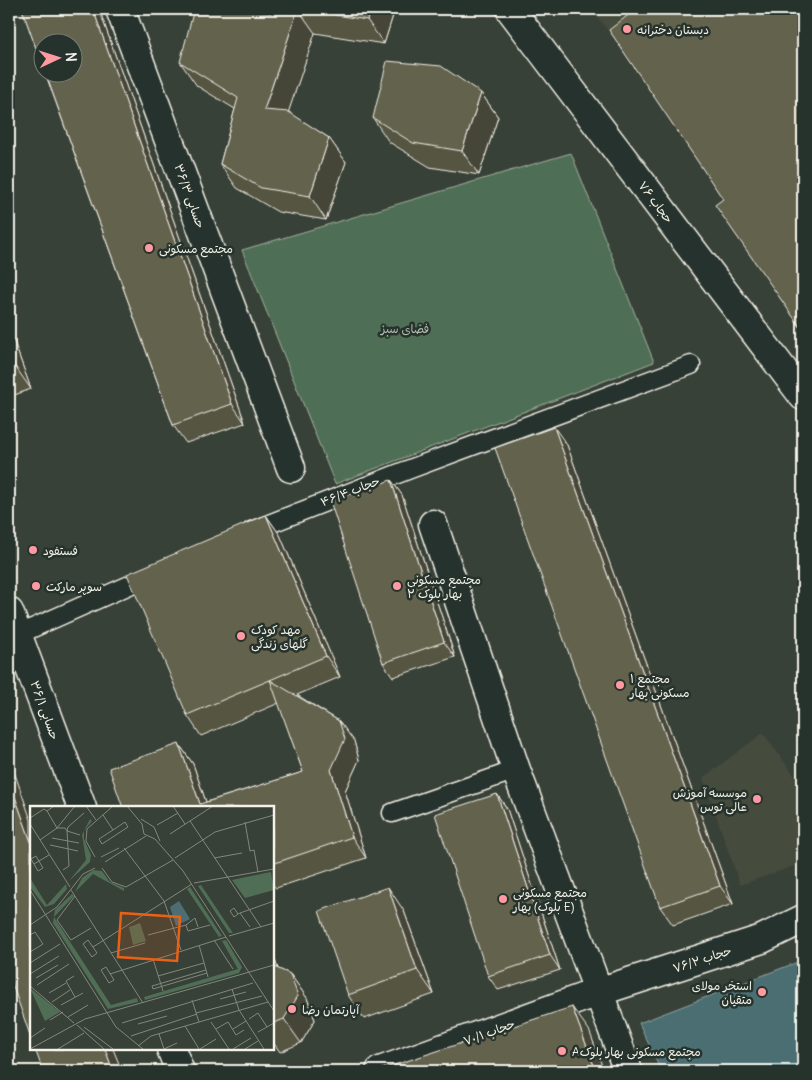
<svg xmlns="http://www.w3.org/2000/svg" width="812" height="1080" font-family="Delius,'Playpen Sans Arabic',sans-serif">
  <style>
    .built { fill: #454b3e }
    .green { fill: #506e56; stroke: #a2b09f }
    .water { fill: #4c6e73; stroke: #8fa2a2 }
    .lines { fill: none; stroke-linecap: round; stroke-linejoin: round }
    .lane-casing { stroke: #f4f1e8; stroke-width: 21 }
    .street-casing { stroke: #f4f1e8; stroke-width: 31 }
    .lane { stroke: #26332d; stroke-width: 18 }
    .street { stroke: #26332d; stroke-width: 28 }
    .wall { fill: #555443; stroke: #f4f1e8 }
    .shaded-wall { fill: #454537; stroke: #f4f1e8 }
    .building { fill: #63624e; stroke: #f4f1e8 }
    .poi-dot { fill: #ff9aa2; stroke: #26332d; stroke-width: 2 }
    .labels { text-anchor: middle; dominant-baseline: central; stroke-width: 5; stroke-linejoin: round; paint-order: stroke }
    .poi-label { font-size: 12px; fill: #f4f1e8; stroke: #26332d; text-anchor: start }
    .street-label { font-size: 12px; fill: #f4f1e8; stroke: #26332d }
    .park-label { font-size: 12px; fill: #b2bdae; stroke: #26332d }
    .inset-road { fill: none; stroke: #83877e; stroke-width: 1 }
    .view { fill: #e96117; fill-opacity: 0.15; stroke: #e96117; stroke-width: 2.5 }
    .inset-edge { fill: none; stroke: #f4f1e8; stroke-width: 2.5 }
  </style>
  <rect width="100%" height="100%" fill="#384137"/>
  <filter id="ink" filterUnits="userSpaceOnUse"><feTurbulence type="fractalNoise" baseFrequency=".02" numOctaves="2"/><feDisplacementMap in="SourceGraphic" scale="10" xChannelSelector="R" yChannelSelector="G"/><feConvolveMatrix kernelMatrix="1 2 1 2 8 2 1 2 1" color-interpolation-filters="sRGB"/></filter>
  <g filter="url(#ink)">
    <path class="built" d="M591,9H673L622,48Z
      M763,733L803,787V811L796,816L803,842V863L740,885L703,778Z"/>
    <path class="green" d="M571,153L654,362L335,484L242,250Z"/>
    <path class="water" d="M803,960V1071H661L639,1023Z"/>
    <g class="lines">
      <defs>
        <path id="lane" d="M251,531L410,469L691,365
          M17,635L152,575
          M392,813L516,770"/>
        <path id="street" d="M120,9L291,468
          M510,9L803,396
          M433,524L516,770L628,1071
          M9,612L82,808
          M171,1049L180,1071
          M380,1071L598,992L762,939L803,919"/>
      </defs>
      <use href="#lane" class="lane-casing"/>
      <use href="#street" class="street-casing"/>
      <use href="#lane" class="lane"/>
      <use href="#street" class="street"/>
    </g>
    <path class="wall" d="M22,9H99L245,423L186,443L173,425Z
      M272,9H395L384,44L315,33L288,112L329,138L346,162L326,220L278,212L237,188L220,164L235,109L197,86L180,62L271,13Z
      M481,93L498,117L479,175L430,167L389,142L373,118Z
      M9,328L31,389L9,397Z
      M567,445L733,904L673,925L660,907Z
      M391,480L402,495L455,657L393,677L383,663Z
      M266,515L280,535L340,677L297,695L339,721L354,741L359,760L345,791L366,858L276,888L272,884V808H123L179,744L193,764L206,802L303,772L279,703L201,736L187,715Z
      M497,794L507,809L560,970L498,990L488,976Z
      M404,911L434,994L364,1019L348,995Z
      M272,952L278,969L290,974L307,998L315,1020L301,1043L280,1052L272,1041Z"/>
    <path class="shaded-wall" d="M93,9H99L245,423L232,404Z
      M298,9L315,33L281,134L264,110Z
      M371,9H395L384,44L367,20Z
      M481,93L498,117L479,175L462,151Z
      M329,138L346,162L326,220L310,196Z
      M9,328L31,389L14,365L9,350Z
      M554,427L567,445L733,904L720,886Z
      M391,480L402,495L455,657L444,642Z
      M266,515L280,535L340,677L326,656Z
      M339,721L354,741L359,760L345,791L366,858L352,837L331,770Z
      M179,744L193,764L208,808L200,804Z
      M9,757L31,820V842L9,780Z
      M497,794L507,809L560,970L550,955Z
      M388,887L404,911L434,994L417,970Z
      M272,952L285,988L272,970Z
      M290,974L307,998L315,1020L301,1043L284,1019Z
      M572,1007L589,1030L604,1071H596Z
      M105,1049H113L122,1071H113Z"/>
    <path class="building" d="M22,9H93L232,404L173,425L45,72H72V42H42V65Z
      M194,9H230L271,13L272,9H298L264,110L289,112L329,138L310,196L261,188L220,164L238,98L180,62Z
      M299,9H371L367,20Z
      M636,9H803V331L715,205L723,199L609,30Z
      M387,61L441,66L481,93L462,151L413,143L373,118Z
      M9,350L14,365L9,367Z
      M554,427L720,886L660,907L495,448Z
      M391,480L444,642L383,663L330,501Z
      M266,515L326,656L270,680L339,721L345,739L331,770L352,837L272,864V808H123L109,768L179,744L200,804L303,772L270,680L187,715L127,574Z
      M9,780L31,842V1038L9,975Z
      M497,794L550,955L488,976L435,814Z
      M388,887L417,970L348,995L319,911Z
      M272,966L290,974L298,996L284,1019L272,1024Z
      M572,1007L596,1071H376Z
      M35,1049H105L113,1071H43Z"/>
  </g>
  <g class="poi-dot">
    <circle cx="627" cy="29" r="5"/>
    <circle cx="149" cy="248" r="5"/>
    <circle cx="33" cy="550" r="5"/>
    <circle cx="36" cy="586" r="5"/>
    <circle cx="397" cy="586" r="5"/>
    <circle cx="241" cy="636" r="5"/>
    <circle cx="620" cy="685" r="5"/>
    <circle cx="757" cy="799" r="5"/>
    <circle cx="503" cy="899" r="5"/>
    <circle cx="762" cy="992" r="5"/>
    <circle cx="292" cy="1009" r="5"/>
    <circle cx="562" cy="1051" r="5"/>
  </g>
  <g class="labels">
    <g class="poi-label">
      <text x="637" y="29">دبستان دخترانه</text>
      <text x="159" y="248">مجتمع مسکونی</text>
      <text x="43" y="550">فستفود</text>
      <text x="407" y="579">مجتمع مسکونی<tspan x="407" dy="14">بهار بلوک ۲</tspan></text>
      <text x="46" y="586">سوپر مارکت</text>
      <text x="251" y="629">مهد کودک<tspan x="251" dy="14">گلهای زندگی</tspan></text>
      <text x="630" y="678">۱ مجتمع<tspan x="630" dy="14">مسکونی بهار</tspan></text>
      <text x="747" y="792" text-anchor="end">موسسه آموزش<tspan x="747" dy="14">عالی توس</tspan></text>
      <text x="513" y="892">مجتمع مسکونی<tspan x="513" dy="14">بهار (بلوک E)</tspan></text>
      <text x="752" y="985" text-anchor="end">استخر مولای<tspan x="752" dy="14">متقیان</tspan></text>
      <text x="302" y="1009">آپارتمان رضا</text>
      <text x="572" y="1051">Aمجتمع مسکونی بهار بلوک</text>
    </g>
    <g class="street-label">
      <text transform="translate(190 196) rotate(70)">حسابی ۳۶/۳</text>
      <text transform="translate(656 202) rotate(53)">حجاب ۷۶</text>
      <text transform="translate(350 491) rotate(-21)">حجاب ۴۶/۴</text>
      <text transform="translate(45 710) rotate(70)">حسابی ۳۶/۱</text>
      <text transform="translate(702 959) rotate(-18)">حجاب ۷۶/۲</text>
      <text transform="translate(489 1032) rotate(-20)">حجاب ۷۰/۱</text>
    </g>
    <g class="park-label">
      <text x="405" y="328">فضای سبز</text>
    </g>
  </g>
  <g transform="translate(30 806)">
    <rect width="244" height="244" fill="#384137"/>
    <path d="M60,13L62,15L54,25V33L61,49L60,56L39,75L56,54L52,29ZM63,64L72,65L80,76L94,82V85L63,68L45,86L52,72ZM241,66L244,84L215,92L202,74ZM0,72L17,99L36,78L37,83L24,98L15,101L0,81ZM171,79L203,127H199L168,80ZM160,81L192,130L189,131L157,83ZM42,88L44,90L24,111L81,199L107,192L108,196L78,203L23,117L25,104ZM110,117L116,135L103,139L99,121ZM196,134L212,161L209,167L115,194L114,191L208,163L192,135ZM0,182L30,206L15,215Z" fill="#506e56"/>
    <path d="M149,95L160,113L146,120L140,101Z" fill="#4c6e73"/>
    <path class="inset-road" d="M24,0L17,5L27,22H35L37,25L39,60L33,64M56,0L66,14M97,0L112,18L114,28L125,33L153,65L244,205M143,0L155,18M73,9L83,24L95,16L98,21L72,38L69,33L83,24M0,12L14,3L17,5M111,13L124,21L130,35M160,15L231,121M215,16L220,45L224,44L228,66M0,18L40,81M127,19L148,7M140,28L183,0M50,29L37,25L38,21L54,7M22,32L49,37M10,34L27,22L45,0M20,39L48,45M94,42L134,95L151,144M6,50L13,62L8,65L1,53ZM65,51L56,35L57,23L83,0M71,51L89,42M145,52L185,26L244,9M184,52L212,47M75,56L116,30M4,58L19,49M72,62L82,76L96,81L143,54M164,77L244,63M0,84L86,221L113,243M41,84L113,197M45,90L27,114L41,134L61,122M208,108L204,102L200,105L204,111L208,108L210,107M0,119L27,101L53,68L65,62M156,119L158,125L180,119M220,121L210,107L244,95M0,129L5,126L13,138L0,146M118,129L156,119L165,112L168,121M199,130L244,117M58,134L67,147L62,151L53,138ZM184,134L203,163M169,139L178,171M63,141L162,78M81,147L115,137M123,153L133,185M0,157L30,138M76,161L84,174L79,177L71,164ZM176,164L122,180L123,183L177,167M0,168L29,150M80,168L196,131M44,170L36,175L45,191M128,170L174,157M6,172L28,159M7,179L39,158M0,180L44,217M202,183L209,204L234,243M19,187L36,177M190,193L216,186M162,194L169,216M22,196L40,184M31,199L53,187M166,207L232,190M38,211L58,199M219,213L228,207L237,221M20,214L33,206M181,216L199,243M92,217L223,177M108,218L137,210M47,219L74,243M155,220L169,243M54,221L83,243M186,223L198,216L206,229L214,224M203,223L216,215M228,226L244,217M129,228L134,243L147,237M101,230L167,208M0,232L15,222M108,240L121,230L238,196M0,243L55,213L244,159M28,243L54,227M170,243L186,233M203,243L221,232M215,243L228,235"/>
    <path class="view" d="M91,107L150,111L147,155L88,151Z"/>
    <rect width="244" height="244" class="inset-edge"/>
  </g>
  <rect width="812" height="1080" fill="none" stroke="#26332d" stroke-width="30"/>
  <rect x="15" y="15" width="782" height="1050" fill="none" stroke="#f4f1e8" stroke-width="2" filter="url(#ink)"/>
  <g transform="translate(58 58) rotate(86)"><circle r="24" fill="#26332d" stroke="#787f78"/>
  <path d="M0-4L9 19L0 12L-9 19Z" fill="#ff9aa2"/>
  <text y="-8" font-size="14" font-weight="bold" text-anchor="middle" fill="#f4f1e8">N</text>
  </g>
</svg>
